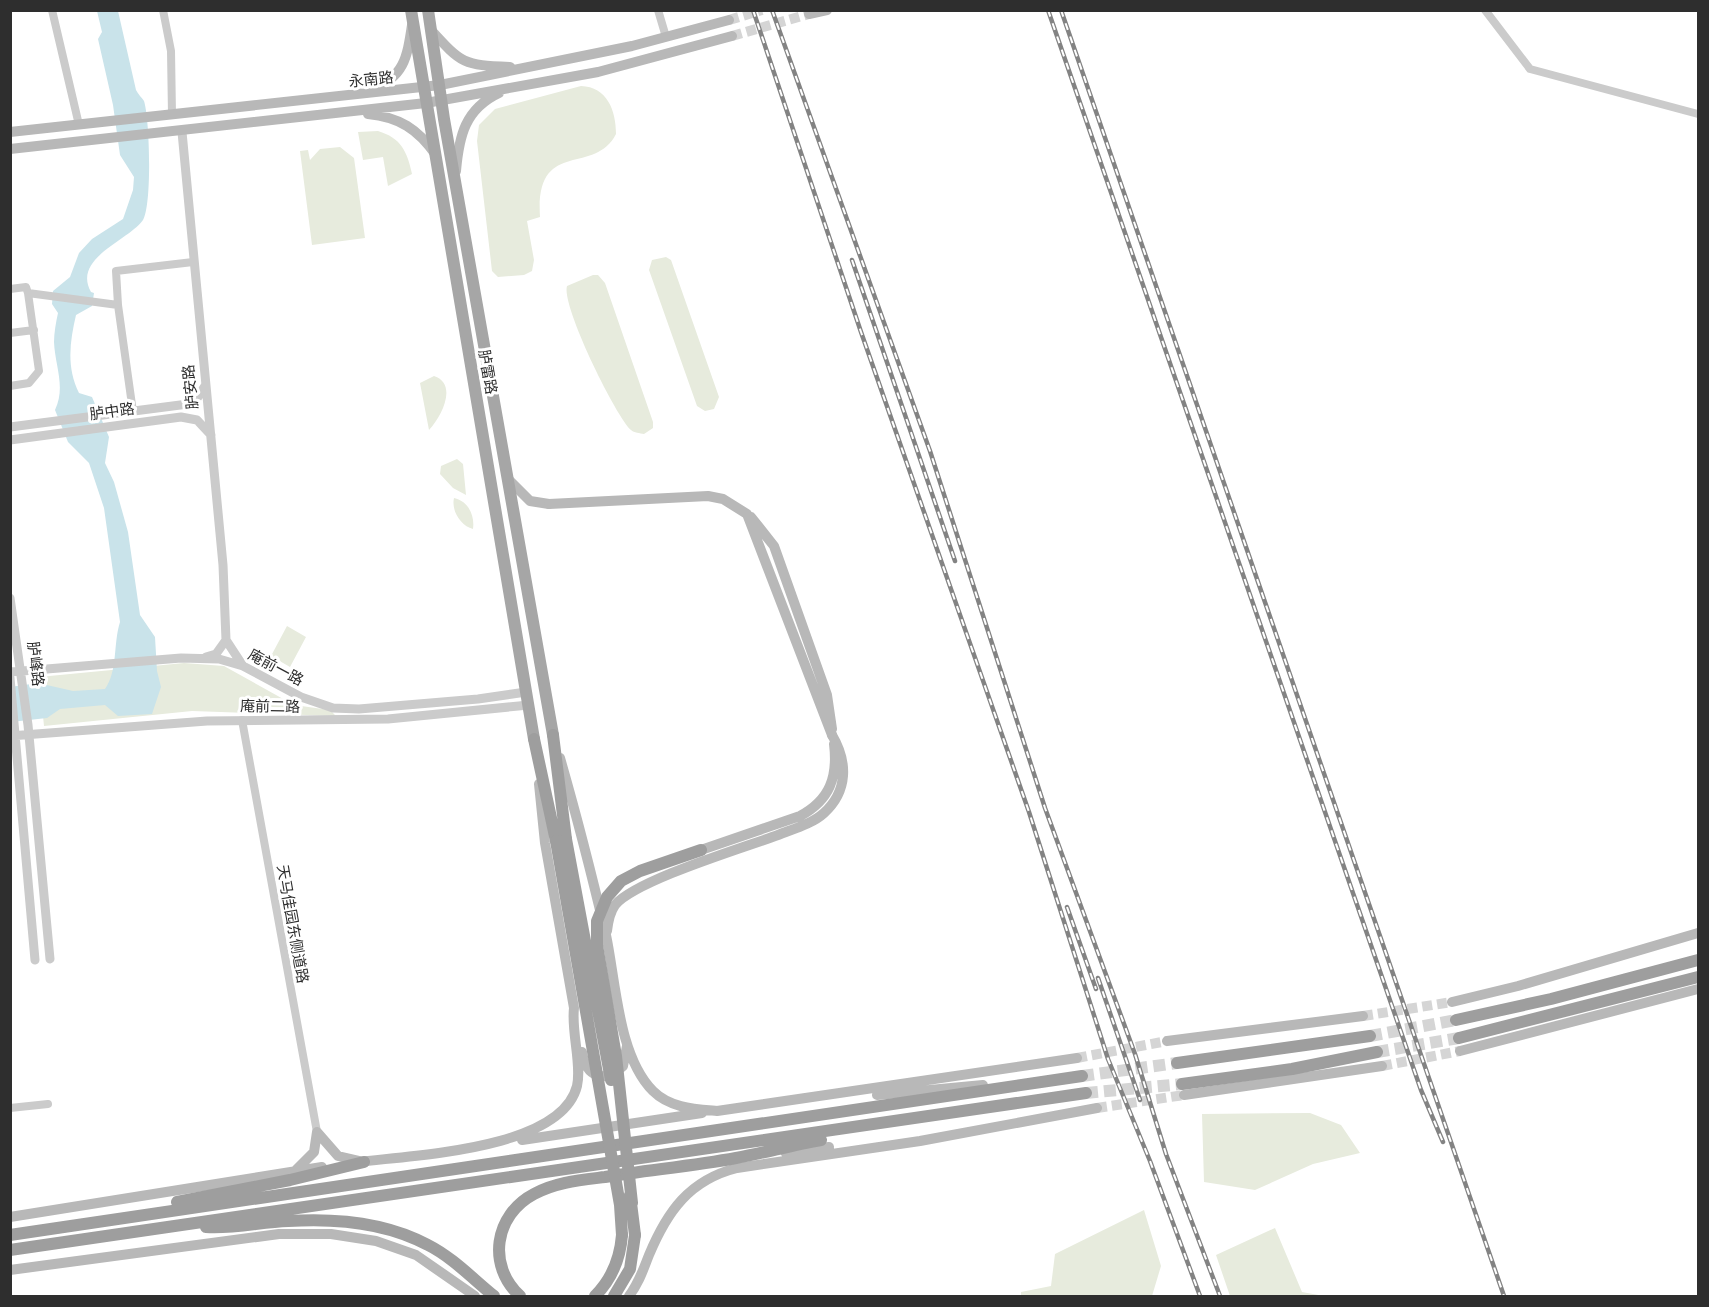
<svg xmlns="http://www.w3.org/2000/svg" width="1709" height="1307" font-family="Montserrat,'Noto Sans SC',sans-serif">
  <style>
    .green { fill: #e7ebdd }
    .water { fill: #c9e3ea }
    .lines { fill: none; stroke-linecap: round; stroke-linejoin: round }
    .secondary-tunnel { stroke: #d5d5d5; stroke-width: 10; stroke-dasharray: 10 5; stroke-linecap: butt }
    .trunk-tunnel { stroke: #d5d5d5; stroke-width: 12; stroke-dasharray: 12 6; stroke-linecap: butt }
    .minor { stroke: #cbcbcb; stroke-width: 8 }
    .tertiary { stroke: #cbcbcb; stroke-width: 9 }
    .secondary { stroke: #b8b8b8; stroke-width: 10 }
    .primary { stroke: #a6a6a6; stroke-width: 12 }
    .trunk { stroke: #9e9e9e; stroke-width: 12 }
    .rail-casing { stroke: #838383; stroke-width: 4.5 }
    .rail { stroke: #fff; stroke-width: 2; stroke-dasharray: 7; stroke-linecap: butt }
    .secondary-bridge { stroke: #b8b8b8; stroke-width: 10 }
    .trunk-bridge { stroke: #9e9e9e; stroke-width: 12 }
    .labels { text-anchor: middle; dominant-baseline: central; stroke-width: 6; stroke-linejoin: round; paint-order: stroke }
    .street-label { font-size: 15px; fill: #2e2e2e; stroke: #fff }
  </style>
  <rect width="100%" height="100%" fill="#fff"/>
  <path class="green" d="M581,86C607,87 616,110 616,134C594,177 535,137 540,217L527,221L534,260L532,271L524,275L498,277L492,271L477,141L479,125L495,109Z
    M378,131C401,138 407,151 412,174L388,186L383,157L363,160L358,132Z
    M340,147L354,158L365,238L312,245L300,151L308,150L310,160L320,149Z
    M666,257L671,260L719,397L714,409L705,411L697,406L649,270L652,260Z
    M593,275H598L605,283L653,422V428L644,434C640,433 634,433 631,430C615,415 561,305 567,286Z
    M434,376C458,384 442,416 429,430L420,383Z
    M457,459L463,464L466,495L453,488L440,474L441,466Z
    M454,498C468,501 475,515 473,529C461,526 451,511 454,498Z
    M287,626L306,637L290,667L271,656Z
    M184,663L224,666L294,705L330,710L336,716L192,711L44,726L39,677Z
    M1310,1113L1341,1125L1360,1153L1313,1164L1255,1190L1204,1182L1202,1114Z
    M1144,1210L1161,1266L1152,1296H1021V1292L1051,1286L1055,1254Z
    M1275,1228L1302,1292L1324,1296H1230L1216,1255Z"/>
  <path class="water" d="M97,11H118L136,90C138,94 142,98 144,101C150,120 152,205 143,220C128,241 72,258 91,292L94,293L92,306L76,315C70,341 66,367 79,393L92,397L109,437L105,463L114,482L128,532L140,615L155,637L157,671L161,687L152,714L118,716L105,705L60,709L47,718L11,722L10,687L38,683L73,691L105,689C118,671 113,644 120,622L104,508L89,463L68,442L55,410C66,387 55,366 54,342C54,333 56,322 58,313L52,304L53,291L70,277L79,253L92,239L123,219L133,190L134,177L120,155L113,105L98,39L102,32Z"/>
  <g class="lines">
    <path class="secondary-tunnel" d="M729,20L762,10
      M732,36L809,14
      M1363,1016L1452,1002
      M1077,1058L1167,1041
      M1382,1066L1460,1051
      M1097,1108L1184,1095"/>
    <path class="trunk-tunnel" d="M1370,1036L1456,1020
      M1377,1052L1459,1038
      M1082,1076L1177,1063
      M1086,1093L1182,1084"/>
    <path class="minor" d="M52,10L79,125
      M163,10L171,51L172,115
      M658,10L666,37
      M1485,10L1530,69L1698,114
      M10,289L26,287L28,293L118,305L116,271L193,262
      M118,305L133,412
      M10,333L34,330
      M10,386L29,383L39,371L28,293
      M242,720L317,1132
      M10,1108L48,1104"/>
    <path class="tertiary" d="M182,132L223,565L226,640L243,666
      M10,427L188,404L196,400L205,386
      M10,440L181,417L197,420L211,435
      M10,598L28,725L50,959
      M206,657L216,654L226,640
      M10,672L181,658L219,659L243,666L301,697L333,708L359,709L478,699L526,692
      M10,678L35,960
      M10,736L207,721L388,719L529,705"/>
    <path class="secondary" d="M809,14L827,10
      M431,30C462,64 463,65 510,67
      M371,91C404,76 407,59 412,25
      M368,114C399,117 418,129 436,155
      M10,132L440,85L632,46L729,20
      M10,149L426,103L598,72L732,36
      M456,171C459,136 465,109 499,93
      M507,478L530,501L549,504
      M560,758C577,817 592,876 606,935C616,982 618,1056 653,1091C670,1108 695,1109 717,1111L1077,1058
      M701,850L800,816C830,800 838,777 834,744
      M607,931C608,922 610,912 615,905C636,880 743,848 778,835C793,829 812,824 824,813C848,791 848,762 832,735
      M1452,1002L1518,986L1698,933
      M1167,1041L1363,1016
      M1460,1051L1698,989
      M582,1052C586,1077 604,1084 623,1066L627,1046
      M877,1095L983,1085
      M1184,1095L1382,1066
      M317,1132L338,1156L364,1162
      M522,1140L702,1113
      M785,1152L829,1147
      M358,1162C413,1155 561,1150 577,1086C582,1064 571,1032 574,1008L545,843L539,784
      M295,1171L314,1152L317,1132
      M10,1217L322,1167
      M10,1270L279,1234H331L376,1241L416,1255L475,1296
      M629,1296C639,1283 643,1270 649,1255C667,1212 689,1180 737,1168L920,1141L1097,1108"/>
    <path class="primary" d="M411,10L534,739
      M428,10L444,119L553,735"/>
    <path class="trunk" d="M553,735L566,839
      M534,739L556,841
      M1456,1020L1551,999L1698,960
      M1459,1038L1698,977
      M1177,1063L1370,1036
      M1182,1084L1292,1069L1377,1052
      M177,1202L290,1180L364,1162
      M206,1227C233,1229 261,1222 288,1221C335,1218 387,1223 428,1245C452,1257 473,1279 494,1296
      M10,1235L1082,1076
      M10,1250L1086,1093
      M520,1296C487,1266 494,1215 534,1194C556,1182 581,1180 605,1177C648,1170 693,1166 736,1158C764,1153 792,1145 821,1140
      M595,1296C612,1279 620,1260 622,1235
      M614,1296L630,1269L635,1235"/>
    <defs>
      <path id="rail" d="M753,10L861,332L1029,812L1108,1059L1150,1161L1200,1296
        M772,10L930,451L1045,808L1135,1054L1166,1154L1220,1296
        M1048,10L1421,1090L1443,1142
        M1061,10L1504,1296
        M852,260L955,561
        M1067,907L1096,989
        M1098,978L1140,1100"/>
    </defs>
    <use href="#rail" class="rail-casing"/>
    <use href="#rail" class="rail"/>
    <path class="secondary-bridge" d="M549,504L708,496L723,499L747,514L832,735
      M751,517L774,546L827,695L832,729"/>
    <path class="trunk-bridge" d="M566,839L611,1080
      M556,841L620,1205L622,1235
      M630,1195L635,1235
      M632,1203L616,1056L597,945V921L607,897L621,881L640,871L701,850"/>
  </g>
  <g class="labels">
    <g class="street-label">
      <text transform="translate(371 79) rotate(-6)">永南路</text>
      <text transform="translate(488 372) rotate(80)">胪雷路</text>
      <text transform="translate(190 387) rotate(-96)">胪安路</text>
      <text transform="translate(112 411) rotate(-8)">胪中路</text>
      <text transform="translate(36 664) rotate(83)">胪峰路</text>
      <text transform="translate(276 667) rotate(28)">庵前一路</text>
      <text transform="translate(270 706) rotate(1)">庵前二路</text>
      <text transform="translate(293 924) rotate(80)">天马佳园东侧道路</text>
    </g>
  </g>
  <rect width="1709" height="1307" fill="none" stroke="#2e2e2e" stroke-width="24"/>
</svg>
